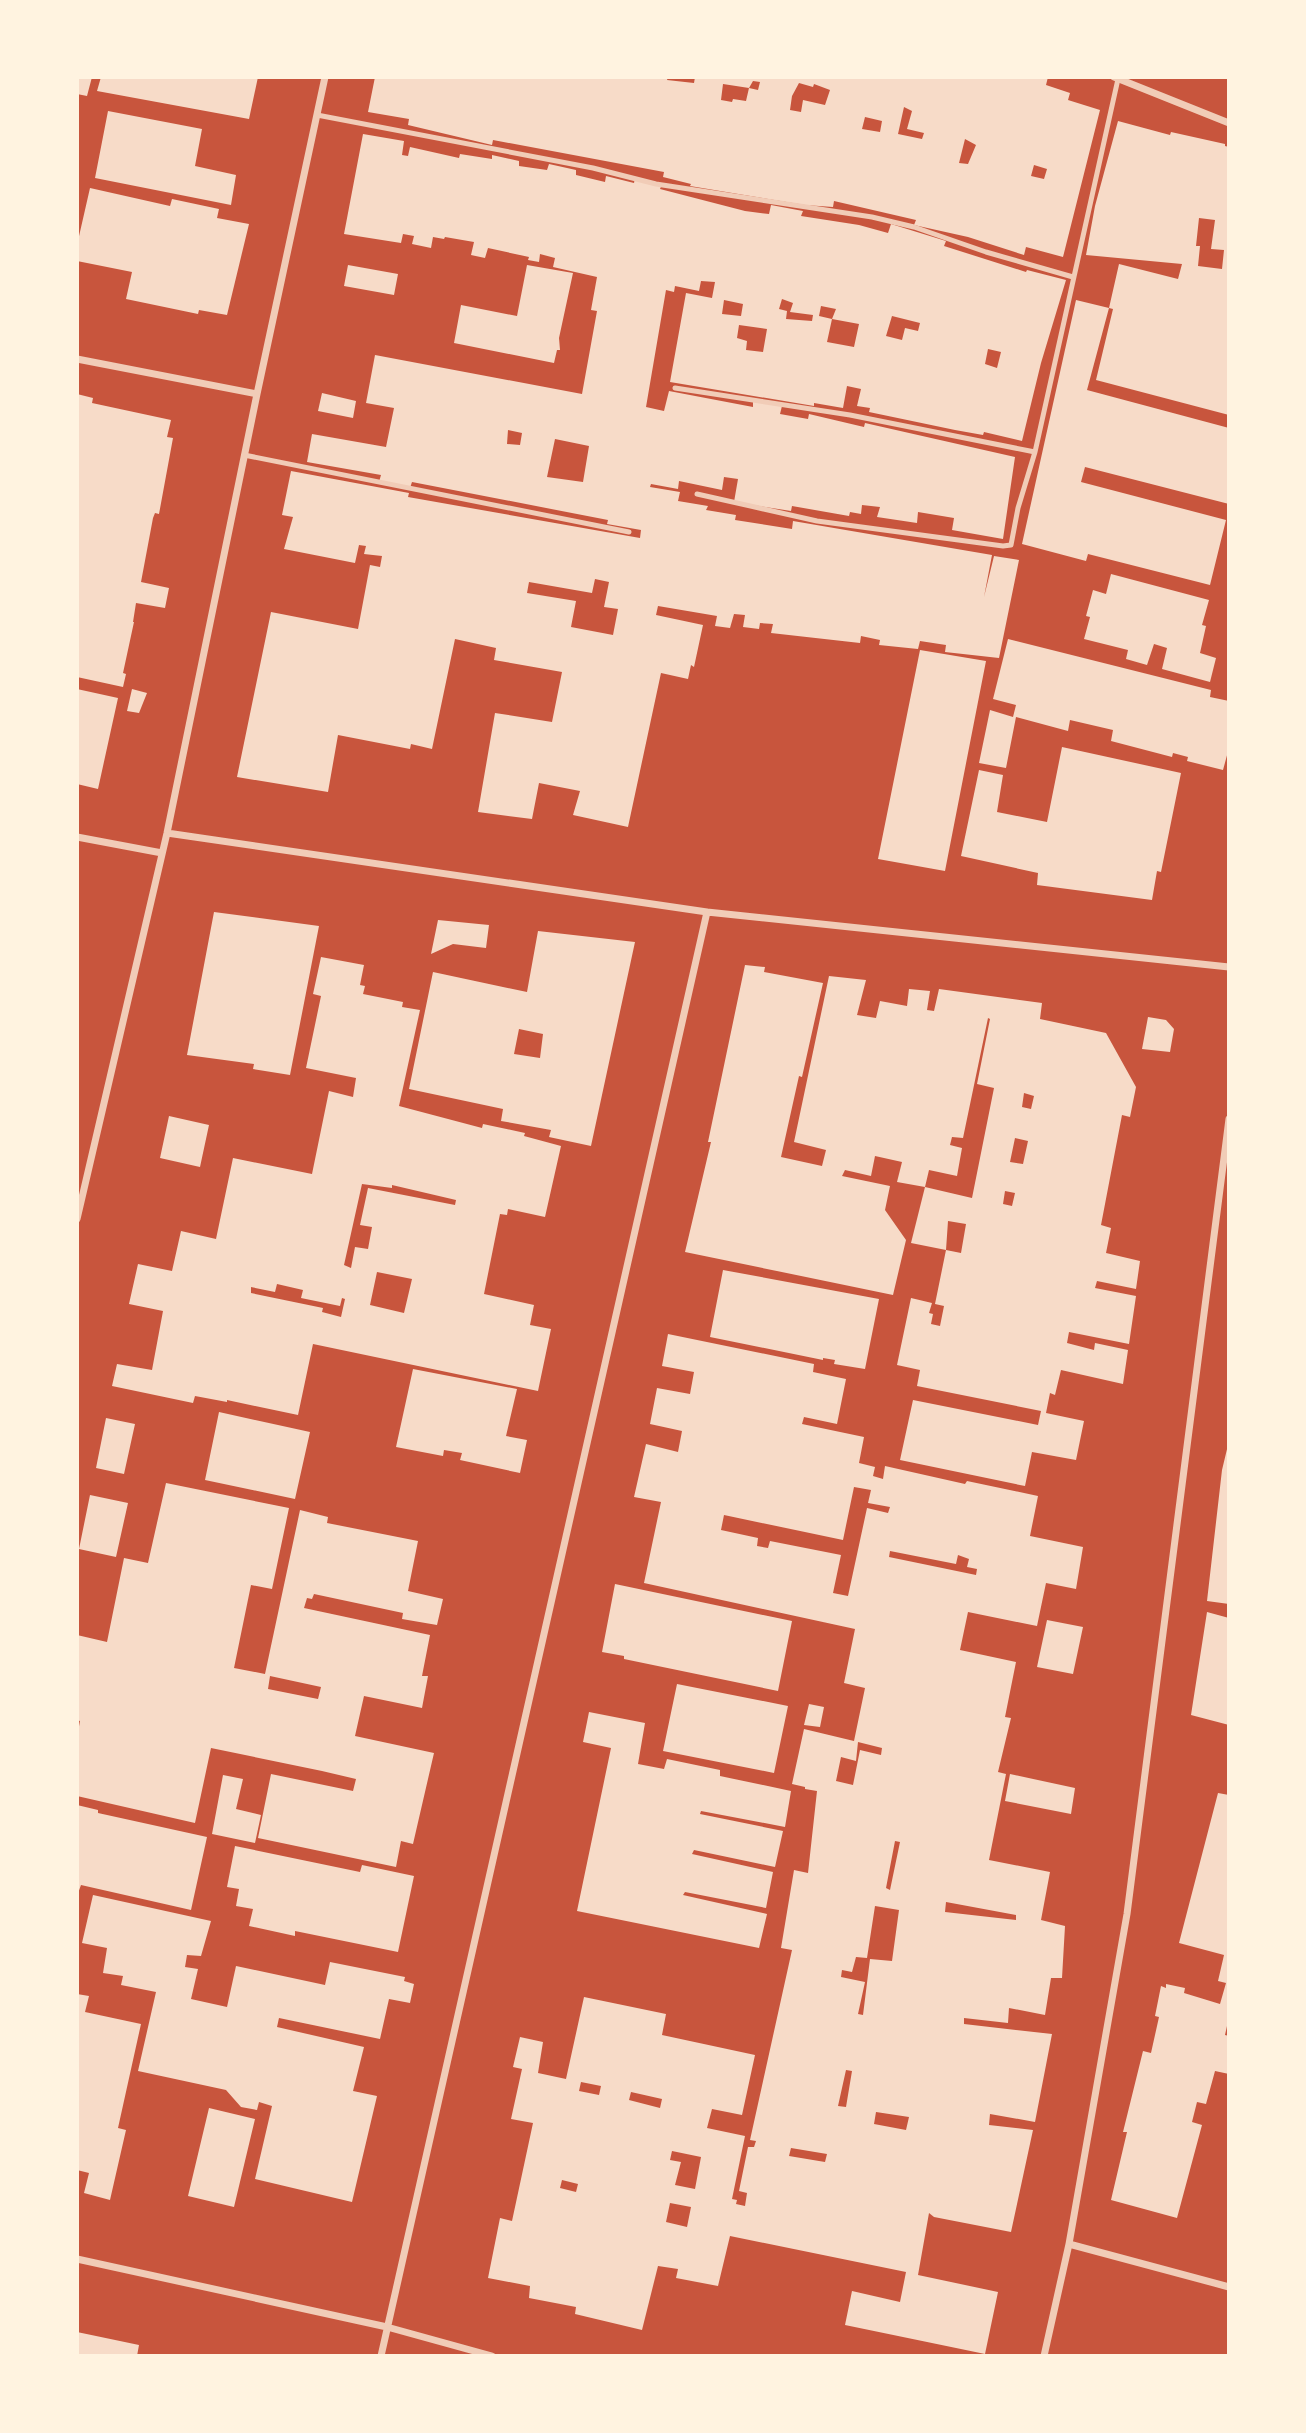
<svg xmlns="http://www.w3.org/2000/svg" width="1306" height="2433" font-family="Barlow,sans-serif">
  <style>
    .building { fill: #f7dbc8; fill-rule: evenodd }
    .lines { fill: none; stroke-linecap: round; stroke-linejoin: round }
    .service { stroke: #f1ccb7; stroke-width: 5 }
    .minor { stroke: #f1ccb7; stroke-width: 7 }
  </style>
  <rect width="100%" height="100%" fill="#c8553d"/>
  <path class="building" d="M77,77H92L87,96L77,94Z
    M101,77H258L249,119L97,91Z
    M375,77H621L633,79V77H668L667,80L694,83L695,77H1048L1046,85L1070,93L1068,100L1100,110L1063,257L1026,247L1024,255L968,237L914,225L916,220L834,201L833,207L805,205L690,186L691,184L663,177L664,172L493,140L492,145L408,125L409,119L368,112ZM753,81L760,82L758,90L749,88L746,101L733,99L732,102L721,100L723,84L749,88ZM799,83L813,87L814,84L830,90L825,105L803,100L801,112L790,110L792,96ZM904,107L912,111L907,129L924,133L922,139L898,134ZM865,117L882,121L880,132L862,129ZM965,139L976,145L968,164L959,163ZM1034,165L1047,169L1044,179L1031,176Z
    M108,111L202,129L195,166L236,175L231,205L95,178Z
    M1118,121L1170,135L1171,132L1225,144V146L1229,147V415L1096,380L1113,309L1109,308L1119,264L1178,279L1182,264L1086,255L1095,206ZM1199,218L1215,220L1211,249L1224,250L1222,269L1198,266L1200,246H1196Z
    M363,134L404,141L402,155L408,156L410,147L459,158L460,154L492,159V155L519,161V166L547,170L549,164L576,170V175L605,182L606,176L634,183L635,178L662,184L660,189L745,211L769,214L771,205L803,211L801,216L859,225L888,233L891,224L946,241L944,246L1026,272L1027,270L1066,280L1041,363L1022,441L984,432L983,435L955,430L869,412L870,408L857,406L861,389L847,386L843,408L814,403V406L670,382L686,293L712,298L715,282L701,281L699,291L675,286L674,292L666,290L646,407L664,411L669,391L753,407V401L782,406L780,414L808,419L809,414L864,427L865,423L1015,457L1003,539L952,530L954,518L918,512L917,523L877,517L880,507L862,505L861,514L850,512L849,516L792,506L791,511L734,502L738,479L724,477L722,490L679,481L678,489L651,484L650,487L680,492L678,501L708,506L706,510L736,515L735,520L792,529L793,521L992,555L984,597L994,556L1019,560L999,658L945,652L946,645L920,641L918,649L879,645L880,640L861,636L860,643L771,633L773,624L760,623L759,629L743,627L745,615L734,614L730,628L715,626L717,616L658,606L656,615L703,625L694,667L691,665L688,679L661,673L628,827L573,815L580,791L539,783L532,819L478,812L495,713L552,722L562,672L494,660L496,648L455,639L432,749L411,744L410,749L338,735L328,792L237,777L271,612L358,629L370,565L380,567L382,556L364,554L366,546L359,545L355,563L284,549L293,517L282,515L291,471L409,493L408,497L640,538L641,530L607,524L608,520L412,482L410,488L379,482L381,475L307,462L312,434L386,447L394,408L366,403L375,355L582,394L597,311L591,310L597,277L553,267L555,258L540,254L539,262L528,260L529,257L488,248L485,258L471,255L474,242L445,237L444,239L433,237L431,248L412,244L414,236L403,234L401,243L344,234ZM782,299L793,303L790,312L813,315L812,321L786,319L787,311L779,309ZM724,300L743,304L741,316L722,314ZM821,306L836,309L832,319L859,324L854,347L827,342L832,319L819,316ZM892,316L920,323L918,331L905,328L902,340L886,336ZM739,325L767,329L763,352L746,350L747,341L737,338ZM988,349L1001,352L997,368L985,364ZM508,430L522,433L520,445L507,444ZM555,439L589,446L583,482L547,477ZM595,579L609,582L604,607L618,609L613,635L571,627L576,601L527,593L529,582L592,593Z
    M90,188L170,206L172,199L219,209L217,218L249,224L227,315L199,310L198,314L126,299L132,272L77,261V245Z
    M348,265L398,274L394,295L344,286Z
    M527,265L573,273L559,338L560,350H557L554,363L454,343L461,305L517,316Z
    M1076,300L1109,308L1087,390L1229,428V504L1085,467L1081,482L1226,520L1210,585L1088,554L1086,561L1022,544Z
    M322,393L356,401L353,418L318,411Z
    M77,394L93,398L92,403L171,420L167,437L173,438L159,514L155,513L153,518L141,582L169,588L165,608L136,603L133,622H134L123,673L126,674L123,687L77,677Z
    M1111,574L1209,600L1202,625L1206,626L1200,653L1216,658L1210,682L1162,669L1167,648L1154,644L1147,665L1126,659L1128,650L1084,639L1090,617L1086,616L1093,590L1106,594Z
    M1008,639L1211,690L1210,697L1229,701V748L1223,770L1187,761L1188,757L1173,753L1172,757L1111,741L1113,730L1070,720L1068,731L1016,717L1006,768L979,763L990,710L1013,717L1016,705L993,699Z
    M920,650L986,661L945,871L878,859Z
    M77,689L118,698L98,789L77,784Z
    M132,689L147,693L139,713L127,711Z
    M1062,747L1181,773L1161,872L1157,871L1152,900L1037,885L1038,873L961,856L979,770L1003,775L997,812L1047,822Z
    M214,912L319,926L290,1075L253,1069L254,1064L187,1055Z
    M438,920L489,925L486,948L453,944L431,954Z
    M538,931L635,942L591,1146L549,1137L551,1130L501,1121L503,1109L409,1089L433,972L527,992ZM519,1029L543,1034L540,1058L514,1054Z
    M321,957L364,965L360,985L365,986L363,994L403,1002L402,1007L420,1010L399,1106L482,1128L483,1124L525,1133L524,1136L561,1146L545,1217L508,1209L507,1215L500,1214L484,1294L534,1305L530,1325L551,1329L538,1391L313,1344L298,1415L227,1400V1402L195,1396L193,1403L112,1386L117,1364L152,1370L163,1311L129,1304L138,1264L172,1271L181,1231L216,1239L233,1158L312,1174L329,1091L353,1097L356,1078L306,1068L321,996L313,994ZM362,1184L392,1188V1185L456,1200L455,1205L368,1188L360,1225L372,1227L368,1249L355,1247L351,1268L344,1265ZM377,1272L412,1279L404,1313L370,1305ZM277,1284L303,1290L301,1298L340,1306L342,1298L345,1299L341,1317L322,1312L323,1308L251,1293V1287L275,1292Z
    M745,965L765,967L764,972L823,983L802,1077L799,1076L781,1157L822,1166L826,1150L794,1142L829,976L866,980L857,1015L876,1018L880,1001L907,1006L909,989L930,991L927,1010L934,1011L939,989L1042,1003L1040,1019L1106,1033L1136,1087L1130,1117L1122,1115L1101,1225L1111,1228L1106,1253L1140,1261L1136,1289L1097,1281L1095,1288L1136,1296L1129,1344L1069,1332L1067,1343L1094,1350L1095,1343L1128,1350L1123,1384L1061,1370L1055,1395L1050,1393L1046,1413L1084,1421L1076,1460L1032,1452L1025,1486L900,1460L913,1400L1038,1425L1041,1411L917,1386L920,1370L897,1365L911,1298L932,1303L929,1313L933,1314L931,1324L940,1326L944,1306L935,1304L946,1250L911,1243L925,1187L897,1182L902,1162L875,1156L871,1176L845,1170L842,1176L890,1186L885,1210L906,1240L893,1295L685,1252L711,1142H708ZM988,1018L990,1019L977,1084L994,1088L972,1198L925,1187L929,1170L957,1176L962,1148L950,1145L952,1137L963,1138ZM1024,1093L1034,1096L1031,1109L1022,1107ZM1015,1138L1028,1141L1023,1164L1010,1162ZM1005,1191L1015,1193L1012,1206L1003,1204ZM948,1221L966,1224L961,1253L946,1250Z
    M1148,1017L1166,1020L1174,1029L1170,1052L1142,1049Z
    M169,1116L209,1125L200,1167L160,1158Z
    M723,1270L879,1299L865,1369L834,1364L835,1360L823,1358V1360L710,1337Z
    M668,1334L814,1364L813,1372L846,1379L837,1424L804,1417L802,1424L864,1437L859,1463L875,1467L873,1476L883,1479L885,1466L965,1484L967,1481L1038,1496L1030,1536L1083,1547L1076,1589L1046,1583L1037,1626L968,1612L960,1650L1016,1662L1005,1717L1011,1718L998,1772L1006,1774L989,1860L1050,1872L1041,1920L1065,1926L1062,1978H1051L1045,2015L1009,2008L1008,2023L964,2018V2024L1052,2034L1035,2122L990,2114L989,2125L1033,2130L1011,2232L934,2217L929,2213L918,2275L998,2292L985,2354L845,2325L852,2291L900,2302L906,2272L730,2236L718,2286L676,2278L678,2269L658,2266L642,2330L575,2314L576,2307L529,2298L530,2286L488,2278L500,2218L512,2221L533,2123L511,2119L522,2069L513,2067L520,2037L543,2042L538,2073L566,2079L584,1997L666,2014L662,2035L755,2055L742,2115L712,2109L707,2128L745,2136L732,2199L737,2200L736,2204L745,2206L747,2193L739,2191L748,2147H754L756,2141L750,2140L792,1950L781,1948L794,1870L808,1873L817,1791L805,1789V1787L792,1784L804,1729L854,1741L865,1688L844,1683L855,1629L644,1583L661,1502L634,1497L646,1444L678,1452L682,1431L650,1424L657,1388L690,1394L694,1372L662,1366ZM854,1487L871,1490L868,1503L890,1507L888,1513L867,1508L848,1596L833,1593L841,1555L770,1541L768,1548L757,1546L758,1538L721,1530L724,1515L843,1540ZM890,1551L956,1564L958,1555L969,1559L967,1567L977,1569L976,1575L889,1557ZM858,1742L882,1748L881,1755L860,1750L853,1785L836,1781L841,1757L856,1761ZM895,1841L900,1842L890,1890L886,1888ZM946,1902L1016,1915V1920L945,1912ZM875,1906L899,1910L892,1961L870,1959L863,2015L858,2014L865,1982L841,1977L842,1970L852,1972L856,1957L867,1958ZM846,2070L852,2071L846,2107L838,2106ZM581,2082L601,2086L599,2095L579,2091ZM631,2092L662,2099L660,2108L629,2100ZM876,2112L909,2117L906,2130L874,2124ZM791,2148L827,2154L825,2162L789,2156ZM672,2151L701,2157L695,2189L675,2185L681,2162L670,2160ZM562,2180L578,2184L576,2192L560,2188ZM670,2203L691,2207L687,2227L666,2222Z
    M413,1369L517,1389L506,1436L527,1440L520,1473L460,1460L462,1453L444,1450L443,1456L396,1447Z
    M219,1412L310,1432L295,1499L205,1480Z
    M106,1418L135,1424L124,1474L96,1468Z
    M1228,1445H1229V1604L1207,1601L1222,1470Z
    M166,1483L289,1508L272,1589L251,1585L234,1668L265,1674L300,1510L328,1517L327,1523L418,1541L408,1591L443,1599L437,1625L402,1619L403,1613L314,1594L312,1599L307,1598L304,1608L430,1635L422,1676H428L422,1708L364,1696L355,1736L434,1753L413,1844L401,1841L396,1867L258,1838L271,1774L353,1791L356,1779L322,1771L211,1748L195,1823L77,1796V1737L80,1721L77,1720V1635L107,1642L124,1558L148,1563ZM270,1676L321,1687L318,1699L268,1689Z
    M90,1495L128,1503L116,1557L79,1549Z
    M615,1584L792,1621L778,1691L624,1659V1656L602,1652Z
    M1207,1612L1229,1618V1725L1191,1715Z
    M1047,1620L1083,1627L1073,1674L1037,1667Z
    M677,1684L788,1706L774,1773L663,1751Z
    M809,1704L824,1707L820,1727L804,1725Z
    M589,1712L645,1723L638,1764L664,1769L667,1759L720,1770V1776L791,1791L785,1827L701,1811L700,1814L783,1831L775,1867L694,1850L692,1854L773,1872L766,1908L685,1892L683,1895L767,1914L759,1948L577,1911L611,1748L583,1742Z
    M1010,1774L1075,1788L1071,1814L1005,1801Z
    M223,1775L243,1779L236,1809L261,1815L255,1843L212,1834Z
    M1218,1793L1229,1795V2027L1227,2026L1225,2035L1229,2036V2074L1215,2071L1206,2104L1197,2102L1192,2122L1202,2125L1177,2218L1111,2200L1127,2132H1123L1143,2051L1151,2053L1159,2017L1155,2016L1161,1986L1166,1988V1984L1185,1988L1184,1993L1220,2004L1226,1983L1218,1981L1224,1955L1179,1943Z
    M77,1805L98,1810V1813L207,1837L191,1910L81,1885L77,1896Z
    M235,1846L360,1872L362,1865L414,1876L398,1952L295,1931V1936L249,1926L253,1909L236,1906L239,1889L227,1887Z
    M93,1895L211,1921L201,1956L187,1955L185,1967L198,1969L191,1999L227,2007L236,1966L325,1985L330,1962L405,1977L404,1981L414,1984L410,2003L389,1999L380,2039L279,2018L277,2027L364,2047L353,2091L377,2096L352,2202L255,2179L272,2106L259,2102L257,2110L241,2107L226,2090L138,2071L156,1992L121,1985L123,1976L103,1973L107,1948L82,1943Z
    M77,1994L89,1996L85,2012L141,2024L118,2128L126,2130L110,2200L84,2193L89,2173L77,2170Z
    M209,2108L255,2119L234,2207L188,2196Z
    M77,2332L139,2345L137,2356H77Z"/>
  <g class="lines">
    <path class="service" d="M317,115L593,168L656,184L872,217L914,227L986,252L1073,277
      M675,388L850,415L1035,452
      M244,455L629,532
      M697,494L817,521L1003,546L1011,545L1018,508L1035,452L1118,79"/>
    <path class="minor" d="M1114,77L1229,123
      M77,359L257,394
      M167,833L707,912L1229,967
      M77,837L162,853
      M77,1219L167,833L257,394L325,77
      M1069,2244L1229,2287
      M77,2259L387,2327L492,2356
      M381,2356L707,912
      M1044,2356L1069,2244L1127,1914L1229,1119"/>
  </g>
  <rect width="1306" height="2433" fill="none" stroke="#fff3e0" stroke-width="158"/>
</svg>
